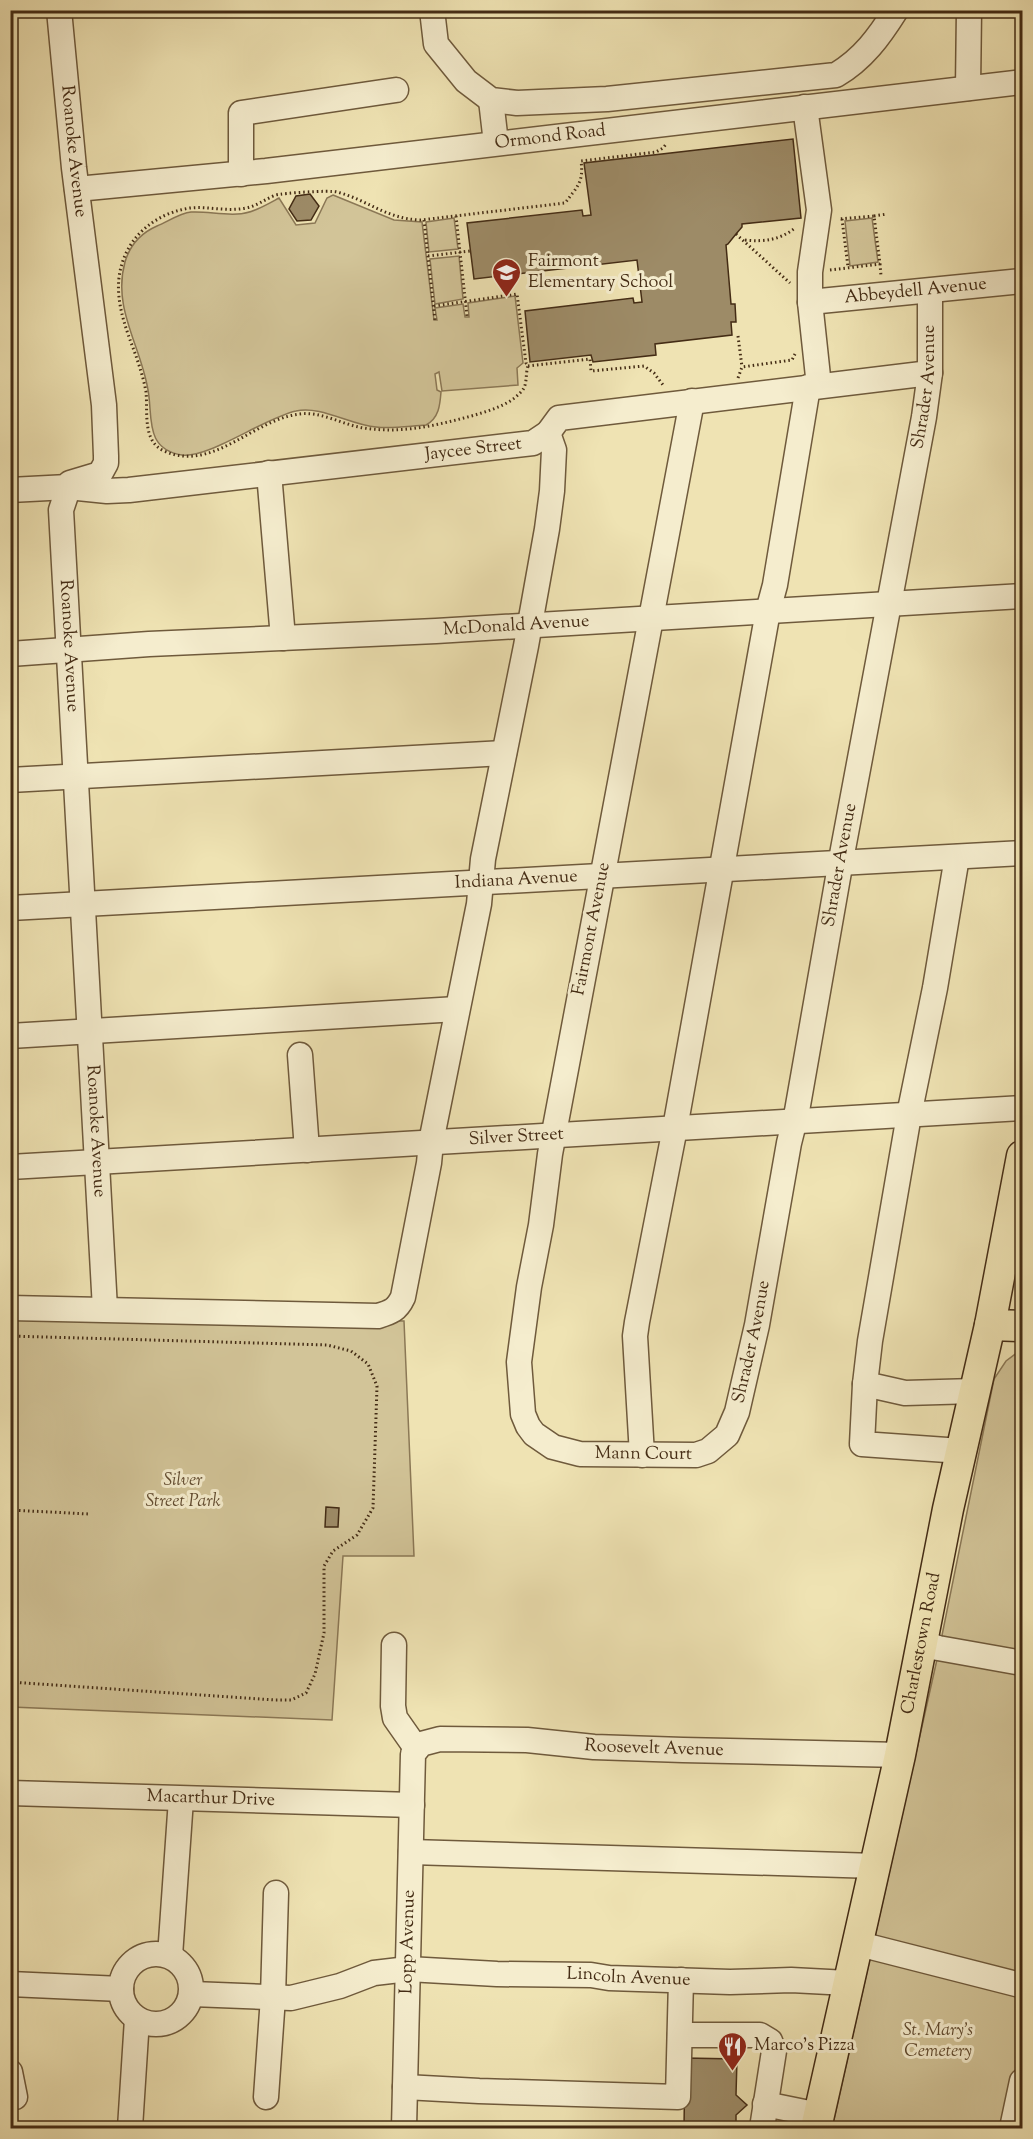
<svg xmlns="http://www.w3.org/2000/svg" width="1033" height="2139" font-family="'Sorts Mill Goudy',serif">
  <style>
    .green { fill: #d2c498; stroke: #8b7856; stroke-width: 1.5 }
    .building { fill: #9d8b67; stroke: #442c15; stroke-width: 1.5 }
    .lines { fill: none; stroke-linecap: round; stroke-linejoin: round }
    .minor-casing { stroke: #6f5a3c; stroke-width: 27 }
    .major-casing { stroke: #442c15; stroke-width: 33 }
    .path { stroke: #442c15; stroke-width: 3; stroke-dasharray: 1.5 3; stroke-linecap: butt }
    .minor { stroke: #f5edce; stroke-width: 24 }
    .major { stroke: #efe3b3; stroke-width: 30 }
    .labels { text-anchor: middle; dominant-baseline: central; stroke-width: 6; stroke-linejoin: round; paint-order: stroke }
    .street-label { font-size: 18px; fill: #442c15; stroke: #f5edce }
    .poi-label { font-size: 18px; fill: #442c15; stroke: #f5edce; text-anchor: start }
    .park-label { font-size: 18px; font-style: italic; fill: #604a2f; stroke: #f5edce }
  </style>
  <rect width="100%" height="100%" fill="#efe3b3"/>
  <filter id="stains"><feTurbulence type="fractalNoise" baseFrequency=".00333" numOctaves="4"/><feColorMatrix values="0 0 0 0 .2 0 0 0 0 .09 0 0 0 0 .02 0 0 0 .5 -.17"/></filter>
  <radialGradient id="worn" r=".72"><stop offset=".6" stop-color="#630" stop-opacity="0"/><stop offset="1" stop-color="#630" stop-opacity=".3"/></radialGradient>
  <path class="green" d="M333,195L394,220L422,222L434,320H437L435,308L463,304L465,317H469L468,303L515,296L523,363L517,368L518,385L442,391L439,372L435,374L437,390L441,392C440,405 439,418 426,425C409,426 392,429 376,427C351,425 320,405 296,411C264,418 210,458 182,455C144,449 153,416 148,390C141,346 112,308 125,262C130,245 141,233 157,226C167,222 180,213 191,212C206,211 221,215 237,214C251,214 266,205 279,198L296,225L315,223L327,198Z
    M454,218L458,249L429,252L426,222Z
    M872,218L878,262L850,266L845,221Z
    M459,256L463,299L435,304L430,259Z
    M11,1314L404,1321L414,1556H343L332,1720L11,1707Z
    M1022,1349V2128H832L938,1655L994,1379L1006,1361Z"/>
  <path class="building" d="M793,139L801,218L742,224V227L736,234L728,244L726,245L731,304H735L736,322H731L732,335L655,344L656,355L593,362L591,355L530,362L525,311L633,298L634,303L642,302L637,260L474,279L467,223L582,210L583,216L591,215L584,163Z
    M310,194L319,206L311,220L297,221L289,209L296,196Z
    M326,1507L339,1508L338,1527H325Z
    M685,2058L737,2059L736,2095L747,2105L736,2115V2128H684Z"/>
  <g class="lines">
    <defs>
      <g id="minor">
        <path id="s1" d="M59,10L74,168L104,405L106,456V463L100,474L70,483L61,510L105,1309"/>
        <path d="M432,10L436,44L466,81L491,100L517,103L607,99L836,75C863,59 879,37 896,10"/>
        <path d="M968,88L969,10"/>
        <path d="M491,100L496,143"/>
        <path d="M805,107L819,210L810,272V302L819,386"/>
        <path d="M241,174V113L396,90"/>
        <path id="s2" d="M77,189L266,171L1022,82"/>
        <path id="s3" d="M810,302L1022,281"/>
        <path id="s4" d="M692,401L550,1154L541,1225L529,1287L519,1362L523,1414L528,1426L534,1434L553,1447L580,1454L696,1455L708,1451L727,1435L737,1412L757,1325L789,1143L797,1111L843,849L924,417L930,373V291"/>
        <path d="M269,473L283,638"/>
        <path id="s5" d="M10,490L68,487L107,491L129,490L533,443L548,433L559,418L930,373"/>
        <path id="s6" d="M10,654L149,644L436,631L1022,596"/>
        <path d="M10,780L504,753"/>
        <path d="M957,857L935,988L909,1115L870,1341L865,1384L905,1393L975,1391"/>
        <path id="s7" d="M10,908L1022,853"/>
        <path d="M10,1036L457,1009"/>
        <path d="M300,1055L307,1150"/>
        <path id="s8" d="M10,1167L1022,1108"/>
        <path d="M10,1308L378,1316C391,1312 397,1310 403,1297L429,1163L431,1142L479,904L483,859L526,646L547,529L552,491L554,450L548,433"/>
        <path d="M865,1384L862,1444L961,1451"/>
        <path d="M642,1455L635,1336L637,1322L675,1128L768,611L775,585L808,387"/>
        <path d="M923,1643L938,1648L1022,1663"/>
        <path d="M394,1645L393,1706L395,1718L416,1748"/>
        <path id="s9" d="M10,1793L412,1805"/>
        <path d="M411,1852L876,1866"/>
        <path d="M871,1947L1020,1985"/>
        <circle cx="156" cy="1989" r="35"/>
        <path d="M170,1956L181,1799"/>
        <path d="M10,1984L121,1989"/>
        <path id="s10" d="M192,1994L291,1998L340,1986L374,1973L408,1969L497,1974L591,1975L609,1978L730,1982L791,1980L848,1983"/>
        <path d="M680,2035H760L770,2041L774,2051L762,2128"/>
        <path d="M10,2072L15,2097"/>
        <path d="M405,2087L479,2091L678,2097L681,1980"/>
        <path d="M266,2097L273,1997L276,1893"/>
        <path d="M765,2104L819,2115"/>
        <path d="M130,2128L137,2019"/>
        <path id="s11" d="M404,2128L413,1754L421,1744L440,1739L527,1740L594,1747L683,1750L900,1755"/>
        <path d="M1012,2128L1022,2081"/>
      </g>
      <g id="major">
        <path d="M990,1325L1022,1326"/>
        <path id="s12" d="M816,2128L900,1755L948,1509L990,1325L1022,1156"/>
      </g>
    </defs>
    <use href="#minor" class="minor-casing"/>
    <use href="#major" class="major-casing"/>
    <path class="path" d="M456,216L467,316
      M874,216L887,214
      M842,219L848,267
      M424,220L435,320
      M736,234L790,283
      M745,240C764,242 780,240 795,228
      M428,256L470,251
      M880,264L881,276
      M830,270L880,264L874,216L838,219
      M434,306L517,294L526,363L528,366C525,375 528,385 521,392C509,405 491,410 475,415C438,425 403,434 364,428C343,425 321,411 300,414C253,419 213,473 164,451C142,441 148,412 146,392C144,380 140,368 136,356C129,337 121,317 119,297C114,252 144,215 190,208C208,206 227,212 246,208C257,206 265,199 276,195C283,193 330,190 337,192C368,200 386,219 421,220L565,203C577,187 584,182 581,161L656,152L663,148L667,143
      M738,336L742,367
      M528,366L590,359L591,371L644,366L654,373L663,385
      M738,378L742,367L792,360L795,354
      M1017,1091L1022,1063
      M10,1336L327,1345L351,1351L368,1364L377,1386L373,1508L357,1535L333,1551L324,1566V1633L315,1674L306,1693L291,1700H275L10,1682
      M10,1510L89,1514"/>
    <use href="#minor" class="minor"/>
    <use href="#major" class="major"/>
  </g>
  <defs>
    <symbol id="school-pin" viewBox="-11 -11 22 30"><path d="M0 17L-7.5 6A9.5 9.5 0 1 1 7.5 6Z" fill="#8f2418" stroke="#f5edce"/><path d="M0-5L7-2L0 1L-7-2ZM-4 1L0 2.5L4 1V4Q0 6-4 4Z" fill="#fff"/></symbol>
    <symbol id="restaurant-pin" viewBox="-11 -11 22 30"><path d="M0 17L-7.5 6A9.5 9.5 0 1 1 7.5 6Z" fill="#8f2418" stroke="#f5edce"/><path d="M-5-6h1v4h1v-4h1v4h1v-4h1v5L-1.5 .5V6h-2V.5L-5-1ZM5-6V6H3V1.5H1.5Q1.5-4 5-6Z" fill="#fff"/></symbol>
  </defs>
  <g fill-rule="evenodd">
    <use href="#school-pin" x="490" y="256" width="33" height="45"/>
    <use href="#restaurant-pin" x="716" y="2030" width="33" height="45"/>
  </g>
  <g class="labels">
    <g class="street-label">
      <text stroke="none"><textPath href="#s2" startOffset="476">Ormond Road</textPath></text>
      <text stroke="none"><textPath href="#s1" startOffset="142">Roanoke Avenue</textPath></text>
      <text stroke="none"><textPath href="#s3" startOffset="106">Abbeydell Avenue</textPath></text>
      <text stroke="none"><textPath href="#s4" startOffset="2324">Shrader Avenue</textPath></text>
      <text stroke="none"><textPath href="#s5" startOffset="466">Jaycee Street</textPath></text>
      <text stroke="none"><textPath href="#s6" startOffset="507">McDonald Avenue</textPath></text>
      <text stroke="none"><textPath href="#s1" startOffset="664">Roanoke Avenue</textPath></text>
      <text stroke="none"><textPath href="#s4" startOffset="1838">Shrader Avenue</textPath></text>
      <text stroke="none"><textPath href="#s7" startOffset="507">Indiana Avenue</textPath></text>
      <text transform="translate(592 929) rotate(-79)">Fairmont Avenue</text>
      <text stroke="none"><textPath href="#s1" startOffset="1150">Roanoke Avenue</textPath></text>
      <text stroke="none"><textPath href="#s8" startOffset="507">Silver Street</textPath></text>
      <text stroke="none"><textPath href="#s4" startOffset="1353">Shrader Avenue</textPath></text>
      <text stroke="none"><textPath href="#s4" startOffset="1166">Mann Court</textPath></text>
      <text stroke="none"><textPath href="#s12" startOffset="496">Charlestown Road</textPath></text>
      <text stroke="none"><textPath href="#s11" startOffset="621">Roosevelt Avenue</textPath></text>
      <text stroke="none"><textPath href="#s9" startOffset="201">Macarthur Drive</textPath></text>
      <text stroke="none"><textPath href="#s11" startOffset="186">Lopp Avenue</textPath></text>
      <text stroke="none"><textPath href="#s10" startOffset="441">Lincoln Avenue</textPath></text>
    </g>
    <g class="poi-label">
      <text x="528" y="262">Fairmont<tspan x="528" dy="21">Elementary School</tspan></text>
      <text x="754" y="2046">Marco's Pizza</text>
    </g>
    <g class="park-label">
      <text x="183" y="1481">Silver<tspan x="183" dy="21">Street Park</tspan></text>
      <text x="938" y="2031">St. Mary's<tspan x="938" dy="21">Cemetery</tspan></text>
    </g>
  </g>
  <rect width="1033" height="2139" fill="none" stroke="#efe3b3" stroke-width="36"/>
  <rect x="12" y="12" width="1009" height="2115" fill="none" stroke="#442c15" stroke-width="3"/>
  <rect x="18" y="18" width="997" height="2103" fill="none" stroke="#442c15" stroke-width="1.5"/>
  <rect width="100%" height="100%" filter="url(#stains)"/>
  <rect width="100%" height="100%" fill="url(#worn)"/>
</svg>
